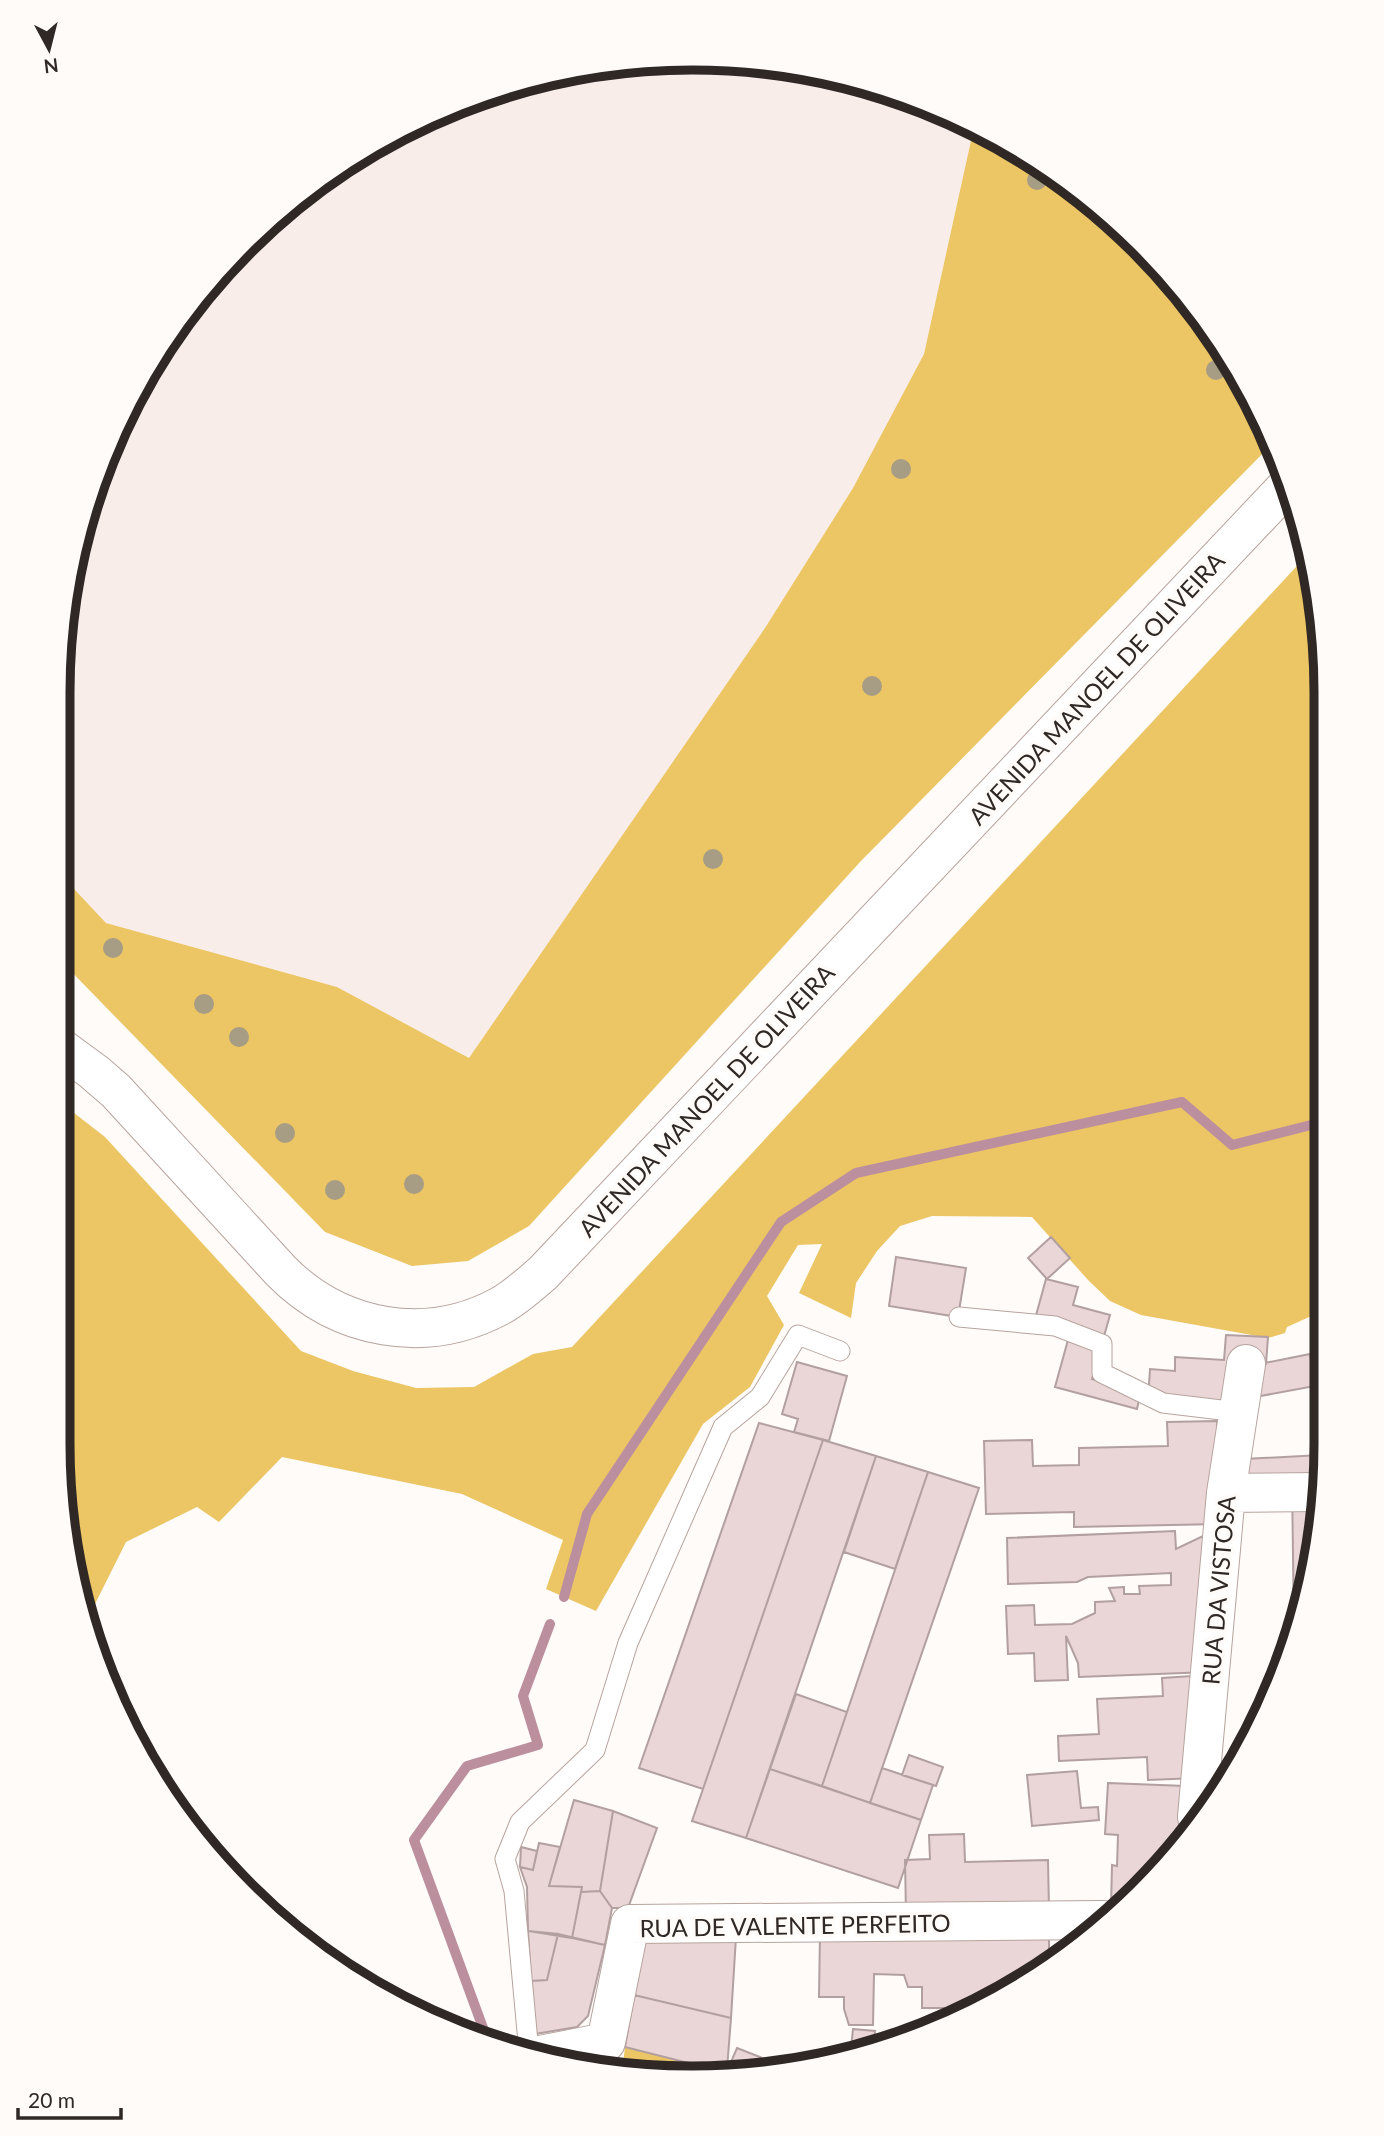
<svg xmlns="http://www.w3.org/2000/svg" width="1384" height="2136" font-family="Lato,sans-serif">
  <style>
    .built { fill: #f9edea }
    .green { fill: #ecc564 }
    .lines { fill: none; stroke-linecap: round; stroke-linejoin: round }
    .stream { stroke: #bc8f9f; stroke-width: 10 }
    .building { fill: #ead6d6; stroke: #b29f9f; stroke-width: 2 }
    .lane-casing { stroke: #b6a49d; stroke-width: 21 }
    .street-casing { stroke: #b6a49d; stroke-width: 40 }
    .secondary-casing { stroke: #b6a49d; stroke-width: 40 }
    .lane { stroke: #fff; stroke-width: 19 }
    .street { stroke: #fff; stroke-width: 38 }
    .secondary { stroke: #fff; stroke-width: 38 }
    .tree { fill: #a79c84 }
    .labels { text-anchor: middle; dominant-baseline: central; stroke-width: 7; stroke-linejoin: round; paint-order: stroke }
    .street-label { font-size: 24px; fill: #2f2825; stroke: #fffbf9 }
    .rim { fill: none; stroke: #2f2825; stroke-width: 9 }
  </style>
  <rect width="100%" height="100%" fill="#fffbf9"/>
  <path class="built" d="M650,59L774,63L895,91L974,127L924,354L853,488L765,628L469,1058L337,987L106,923L61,875L63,609L123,412L215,274L306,189L411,123L527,79Z"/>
  <path class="green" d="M974,127L1009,143L1110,215L1195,306L1261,412L1273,443L860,862L529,1226L468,1261L412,1266L325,1232L61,961V875L106,923L337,987L469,1058L765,628L853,488L924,354Z
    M1309,553L1325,651L1323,1144L1318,1148L1323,1167L1322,1305L1318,1313L1287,1327L1285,1333L1268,1338L1141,1315L1110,1301L1088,1280L1032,1217L932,1216L900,1226L877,1251L856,1283L851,1318L799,1293L822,1244L798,1245L767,1296L784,1325L750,1387L703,1424L596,1611L546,1589L563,1540L462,1494L282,1457L219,1522L197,1507L126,1542L87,1620L58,1444L60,1102L105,1137L301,1351L353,1371L416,1388L474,1387L533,1354L572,1347Z
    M625,2047L716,2070L651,2077L603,2067L623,2063Z"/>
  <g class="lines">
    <path class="stream" d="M564,1597L587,1514L781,1222L856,1173L1182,1102L1232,1145L1323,1122
      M486,2036L414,1840L467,1766L538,1745L523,1696L550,1624"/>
  </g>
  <path class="building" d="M1051,1237L1070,1258L1047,1279L1028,1258Z
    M896,1257L966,1268L958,1317L889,1306Z
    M1046,1279L1078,1287L1073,1305L1110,1315L1092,1379L1141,1392L1137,1409L1055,1387L1071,1329L1035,1319Z
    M1226,1335L1268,1337L1266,1364L1232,1361L1229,1405L1148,1400L1150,1369L1175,1371V1357L1224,1360Z
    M1310,1354L1315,1386L1255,1397L1250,1366Z
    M797,1362L847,1376L829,1441L794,1432L798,1419L782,1414Z
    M1217,1421L1219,1524L1074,1527V1512L986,1514L984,1441L1032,1440L1033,1466L1079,1465V1448L1168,1446L1167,1422Z
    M759,1423L823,1440L703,1789L639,1768Z
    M823,1440L876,1456L746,1838L692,1821Z
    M1321,1455V1488L1245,1491L1244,1459Z
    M876,1456L928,1472L895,1569L844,1552Z
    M928,1472L979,1488L870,1803L822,1786Z
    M1292,1481L1321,1498V1526L1294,1628Z
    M1175,1531L1176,1549L1203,1536L1209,1672L1079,1677L1078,1663L1066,1636L1068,1680L1035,1681L1034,1653L1008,1654L1006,1606L1034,1605L1035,1625L1072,1624L1095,1613V1602L1115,1601L1109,1588L1124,1587V1594H1140L1139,1586L1171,1585V1573L1088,1577L1077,1582L1008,1584L1007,1538Z
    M1192,1676L1197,1778L1148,1780L1147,1757L1059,1761L1058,1736L1099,1734L1097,1699L1163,1696L1162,1678Z
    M796,1694L847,1712L822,1786L770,1769Z
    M909,1755L943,1767L936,1786L902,1775Z
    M882,1768L933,1785L921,1820L870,1803Z
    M770,1769L921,1820L898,1888L746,1838Z
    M1077,1771L1081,1808L1098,1807L1099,1820L1032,1826L1027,1775Z
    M1108,1783L1185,1786L1183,1840L1169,1862L1117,1908H1111L1112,1865L1117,1866L1118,1835L1105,1834Z
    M574,1800L613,1811L600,1891L581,1892L582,1887L549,1886Z
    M613,1811L657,1828L628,1908H612L600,1891Z
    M964,1834L965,1862L1048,1860L1049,1910L906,1914L905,1860L930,1859L929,1835Z
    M539,1843L560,1847L549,1886L582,1887L572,1938L528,1931L527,1887L520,1867L533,1870Z
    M521,1847L537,1851L533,1870L520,1867Z
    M600,1891L612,1908L605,1945L572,1938L581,1892Z
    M528,1931L558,1934L547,1980L531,1981Z
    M820,1933L1049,1934V1968L1044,1972L947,2016L944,2008H922V1987H908L904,1975L874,1974L873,2025H849L844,2009V1997H819Z
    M558,1934L605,1945L588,2016L577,2027L535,2034L531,1981L547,1980Z
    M736,1937L731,2018L634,1995L645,1938Z
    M634,1995L731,2018L727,2069L716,2070L625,2047Z
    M907,2024H927L907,2034Z
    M853,2029L875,2031L873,2049L857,2057H850Z
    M737,2048L770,2061L769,2065L728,2069Z"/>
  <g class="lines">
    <defs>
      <path id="lane" d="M959,1317L1055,1326L1102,1344V1373L1163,1403L1238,1412
        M529,2053L514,1891L505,1859L520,1822L595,1750L628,1643L723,1427L760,1397L798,1335L840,1351"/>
      <path id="street" d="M1226,1493L1321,1492
        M1197,1817L1226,1493L1246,1364
        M540,2055L606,2042L630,1924L1103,1920"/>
      <path id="secondary" d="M60,1047L94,1072L116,1091L281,1271C339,1330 426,1346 500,1306C516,1297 529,1285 543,1273L1288,485"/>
    </defs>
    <use href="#lane" class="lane-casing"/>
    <use href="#street" class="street-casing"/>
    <use href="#secondary" class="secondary-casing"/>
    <use href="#lane" class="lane"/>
    <use href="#street" class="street"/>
    <use href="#secondary" class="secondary"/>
  </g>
  <g class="tree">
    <circle cx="1037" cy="180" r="10"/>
    <circle cx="1216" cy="370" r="10"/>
    <circle cx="901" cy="469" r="10"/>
    <circle cx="872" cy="686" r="10"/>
    <circle cx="713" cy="859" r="10"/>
    <circle cx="113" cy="948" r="10"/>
    <circle cx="204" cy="1004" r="10"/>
    <circle cx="239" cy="1037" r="10"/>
    <circle cx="285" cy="1133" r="10"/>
    <circle cx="414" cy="1184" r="10"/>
    <circle cx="335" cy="1190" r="10"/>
  </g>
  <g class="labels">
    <g class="street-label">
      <text transform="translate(1096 688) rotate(-47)">AVENIDA MANOEL DE OLIVEIRA</text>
      <text transform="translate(706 1100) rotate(-47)">AVENIDA MANOEL DE OLIVEIRA</text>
      <text transform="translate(1218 1590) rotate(-85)">RUA DA VISTOSA</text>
      <text transform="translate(795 1925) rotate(-1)">RUA DE VALENTE PERFEITO</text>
    </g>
  </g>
  <path d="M0 0H1384V2136H0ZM692 70H692A622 622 0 0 1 1314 692V1444A622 622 0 0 1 692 2066H692A622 622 0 0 1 70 1444V692A622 622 0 0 1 692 70Z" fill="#fffbf9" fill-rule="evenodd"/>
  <path class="rim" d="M692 70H692A622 622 0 0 1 1314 692V1444A622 622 0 0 1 692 2066H692A622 622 0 0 1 70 1444V692A622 622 0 0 1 692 70Z"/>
  <g transform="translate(49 49) rotate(173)" stroke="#fffbf9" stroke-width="5" paint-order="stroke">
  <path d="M0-5L12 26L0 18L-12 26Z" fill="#2f2825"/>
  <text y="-10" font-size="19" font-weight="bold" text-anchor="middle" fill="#2f2825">N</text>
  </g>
  <path d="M18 2108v10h103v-10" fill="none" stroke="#2f2825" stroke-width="3.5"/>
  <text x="28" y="2108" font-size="21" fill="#2f2825" stroke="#fffbf9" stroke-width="5" paint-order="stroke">20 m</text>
</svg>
